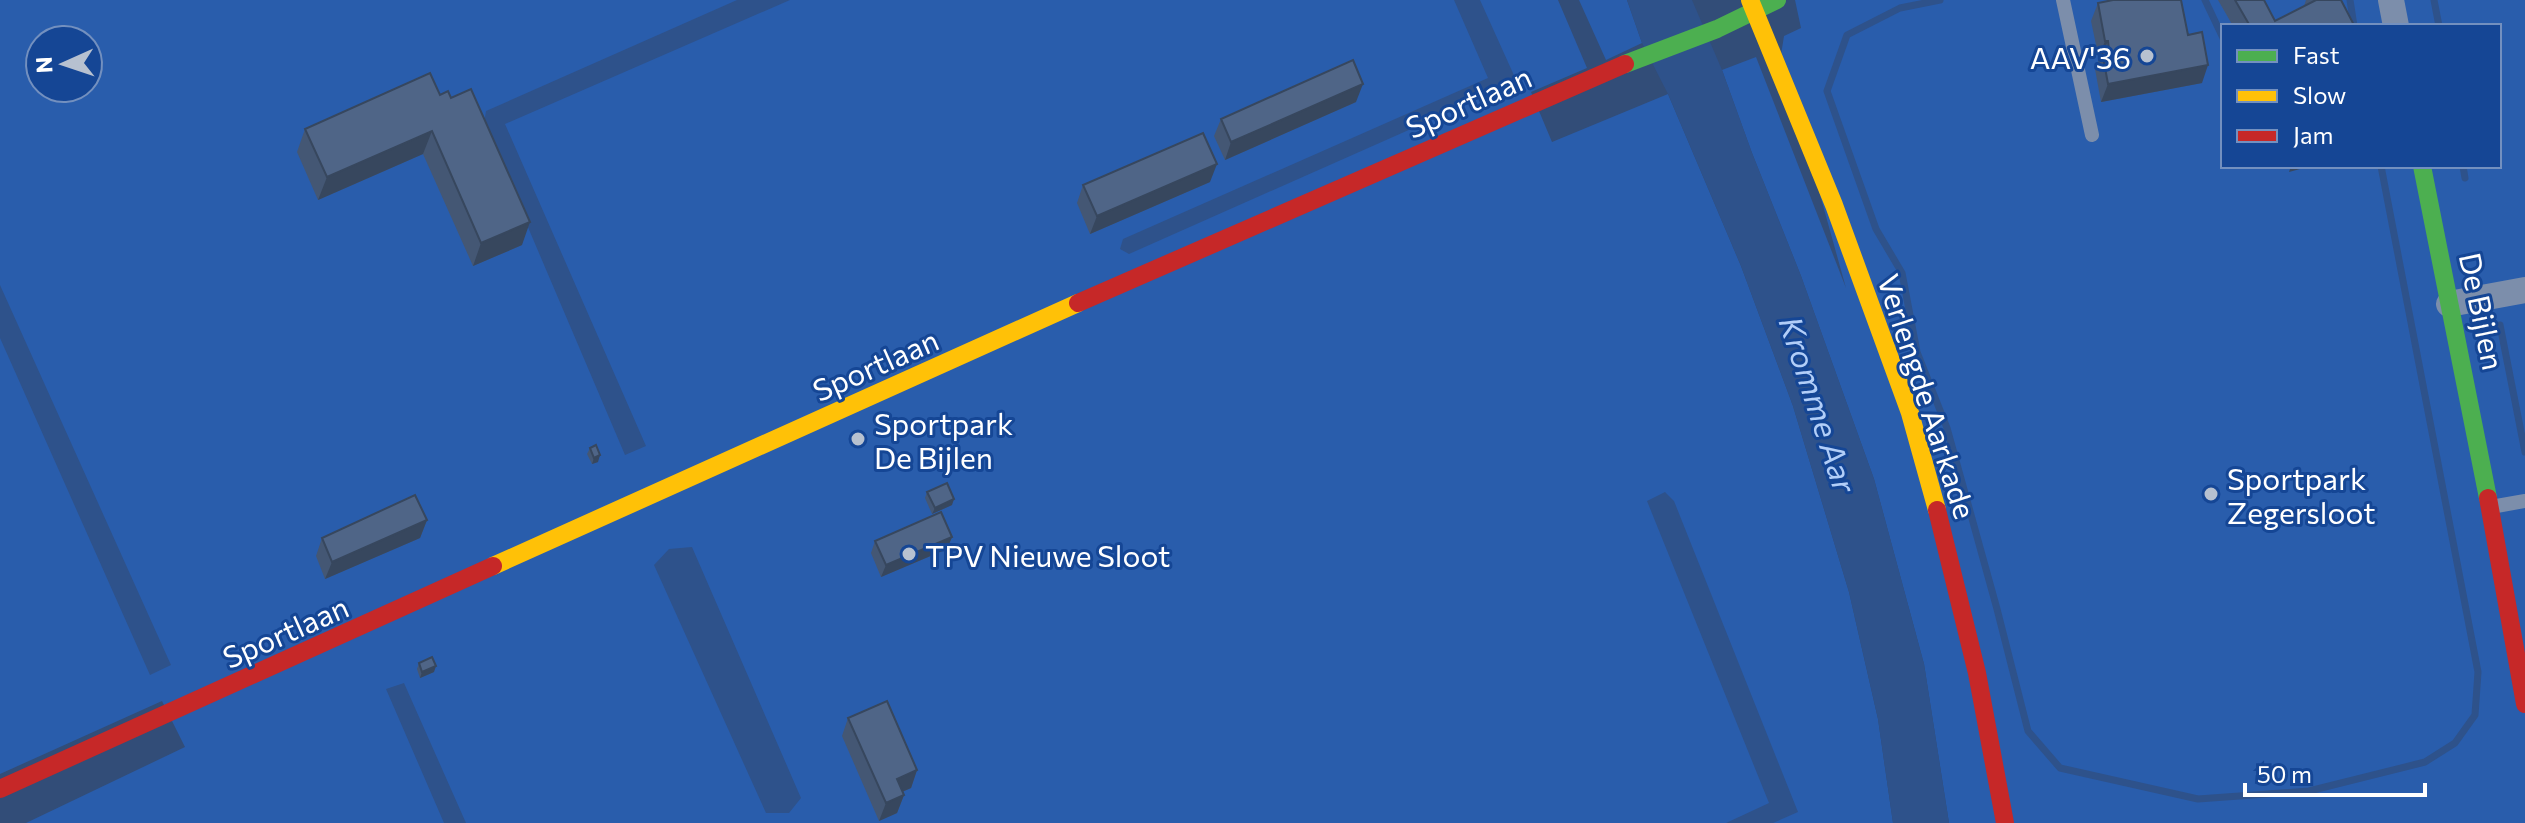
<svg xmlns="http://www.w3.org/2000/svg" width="2525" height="823" font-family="Commissioner,sans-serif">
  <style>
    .green { fill: #295dac; fill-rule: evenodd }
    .water { fill: #2e528b }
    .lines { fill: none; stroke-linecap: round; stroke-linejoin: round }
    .stream { stroke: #2e528b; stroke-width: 7 }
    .lane { stroke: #7c8eab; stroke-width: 14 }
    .street { stroke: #7c8eab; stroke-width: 26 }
    .fast { stroke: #4caf50; stroke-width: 18 }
    .slow { stroke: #ffc107; stroke-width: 18 }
    .jam { stroke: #c62828; stroke-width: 18 }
    .wall { fill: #445774 }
    .shaded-wall { fill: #37475e }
    .building { fill: #4f6587; stroke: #37475e; stroke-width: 2 }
    .poi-dot { fill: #b7c1d0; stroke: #154695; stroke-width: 3 }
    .labels { text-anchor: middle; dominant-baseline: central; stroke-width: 6; stroke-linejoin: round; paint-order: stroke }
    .poi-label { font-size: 30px; fill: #fff; stroke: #154695; text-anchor: start }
    .street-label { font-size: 30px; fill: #fff; stroke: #154695 }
    .water-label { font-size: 32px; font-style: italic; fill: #b2cef8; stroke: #154695 }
  </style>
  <rect width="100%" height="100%" fill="#324d78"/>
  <path class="green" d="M0,0H1558L1587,68L1531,92L1552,142L1668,94L1741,266L1793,406L1849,592L1878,719L1893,823H26L185,747L162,701L0,774ZM40,40H88V88H40Z
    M1579,0H1627L1642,43L1606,60Z
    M1795,0H2525V823H1949L1924,664L1874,479L1801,276L1752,153L1722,70L1756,57L1846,288L1781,55L1784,36L1801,28ZM2223,26H2499V166H2223Z"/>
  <path class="water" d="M737,0H790L505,124L646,446L625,455L484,124L486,111Z
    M1454,0H1480L1517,82L1129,254L1120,249L1123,239L1488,78Z
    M1627,0H1692L1722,70L1752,153L1801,276L1874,479L1924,664L1949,823H1893L1878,719L1849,592L1793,406L1741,266L1668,94L1642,43Z
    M0,285L171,665L150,675L0,338Z
    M1665,492L1674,501L1798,812L1773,823H1726L1769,803L1647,501Z
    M692,547L801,798L789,813H766L654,565L669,549Z
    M404,683L466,823H444L386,689Z"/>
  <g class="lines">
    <path class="stream" d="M1940,0L1900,8L1847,35L1827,91L1876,229L1902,273L1917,352L1947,428L1997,609L2028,731L2060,768L2198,799L2309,791L2425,762L2455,743L2475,715L2478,672L2381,166
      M2205,0L2223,38
      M2350,0L2354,26
      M2434,0L2439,26
      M2463,166L2465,178
      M2500,325L2525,452"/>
    <path class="lane" d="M2063,0L2092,135
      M2491,507L2525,501"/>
    <path class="street" d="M2391,0L2396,26
      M2449,304L2525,290"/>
    <path class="fast" d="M1625,64L1717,29L1777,0
      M2422,166L2488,498"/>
    <path class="slow" d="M1750,0L1834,205L1910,413L1937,510
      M493,566L1078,303"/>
    <path class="jam" d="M1078,303L1625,64
      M2488,498L2525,704
      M1937,510L1977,673L2005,823
      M0,789L493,566"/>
  </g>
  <path class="wall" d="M2218,0H2264L2275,21L2304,6L2306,0H2341L2354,25V26H2233Z
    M2098,3L2188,35L2202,83L2101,102L2095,69L2099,59L2091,21Z
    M440,95L522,245L473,266L423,154L318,200L297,152L305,129Z
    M1356,102L1225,160L1214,136L1221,119Z
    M1210,182L1090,234L1077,203L1083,185Z
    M590,448L598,462L592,464L587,454Z
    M927,492L952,505L932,514L925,498Z
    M427,520L420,538L325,579L316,556L322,538Z
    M952,537L947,549L881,577L871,553L875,541Z
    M419,663L434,672L420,678L417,669Z
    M848,718L917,770L911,788L902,792L904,795L897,813L879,821L842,736Z"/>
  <path class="shaded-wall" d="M2105,41H2108L2102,55V51L2098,59Z
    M2208,65L2202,83L2101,102L2108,84Z
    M1363,84L1356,102L1225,160L1231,142Z
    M432,131L423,154L318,200L327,177Z
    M1217,164L1210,182L1090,234L1097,216Z
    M2291,166H2311L2289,172Z
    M530,222L522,245L473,266L481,243Z
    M600,455L598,462L592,464L594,458Z
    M954,499L952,505L932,514L935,508Z
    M427,520L420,538L325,579L332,562Z
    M952,537L947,549L881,577L886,565Z
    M436,666L434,672L420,678L422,672Z
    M917,770L911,788L890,797L897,779Z
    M904,795L897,813L879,821L886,803Z"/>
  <path class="building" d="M2113,0H2181L2188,35L2202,32L2208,65L2108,84L2102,51L2109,50L2108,41H2105L2098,3Z
    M2235,0H2264L2275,21L2316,0H2341L2354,25L2352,26H2250Z
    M1353,60L1363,84L1231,142L1221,119Z
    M430,73L440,95L448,91L451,98L471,89L530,222L481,243L432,131L327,177L305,129Z
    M1203,133L1217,164L1097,216L1083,185Z
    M596,445L600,455L594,458L590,448Z
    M947,483L954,499L935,508L927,492Z
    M415,495L427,520L332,562L322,538Z
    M941,512L952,537L886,565L875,541Z
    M432,657L436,666L422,672L419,663Z
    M887,701L917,770L897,779L904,795L886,803L848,718Z"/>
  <g class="poi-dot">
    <circle cx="2147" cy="56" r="8"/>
    <circle cx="858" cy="439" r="8"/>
    <circle cx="2211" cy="494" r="8"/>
    <circle cx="909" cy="554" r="8"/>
  </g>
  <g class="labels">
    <g class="poi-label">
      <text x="2131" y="56" text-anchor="end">AAV'36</text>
      <text x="874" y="422">Sportpark<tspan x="874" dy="34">De Bijlen</tspan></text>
      <text x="2227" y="477">Sportpark<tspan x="2227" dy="34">Zegersloot</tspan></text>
      <text x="925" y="554">TPV Nieuwe Sloot</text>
    </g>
    <g class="street-label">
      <text transform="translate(1468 101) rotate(-24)">Sportlaan</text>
      <text transform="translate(2483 311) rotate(78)">De Bijlen</text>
      <text transform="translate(875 364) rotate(-24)">Sportlaan</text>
      <text transform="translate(1928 396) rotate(72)">Verlengde Aarkade</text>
      <text transform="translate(285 631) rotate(-24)">Sportlaan</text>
    </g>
    <g class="water-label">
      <text transform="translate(1819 404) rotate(72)">Kromme Aar</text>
    </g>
  </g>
  <rect x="2221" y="24" width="280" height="144" fill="#154695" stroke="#7390bf" stroke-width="2"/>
  <rect x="2237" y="50" width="40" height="12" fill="#4caf50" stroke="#7390bf" stroke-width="2"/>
  <text x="2293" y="64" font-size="24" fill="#ffffff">Fast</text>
  <rect x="2237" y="90" width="40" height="12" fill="#ffc107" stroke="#7390bf" stroke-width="2"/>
  <text x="2293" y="104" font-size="24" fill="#ffffff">Slow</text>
  <rect x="2237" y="130" width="40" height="12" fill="#c62828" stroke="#7390bf" stroke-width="2"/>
  <text x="2293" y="144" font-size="24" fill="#ffffff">Jam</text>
  <g transform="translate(64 64) rotate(267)"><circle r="38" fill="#154695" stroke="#7390bf" stroke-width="2"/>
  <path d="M0-6L14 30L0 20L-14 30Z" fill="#b7c1d0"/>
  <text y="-12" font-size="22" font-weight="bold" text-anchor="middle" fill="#ffffff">N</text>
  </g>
  <path d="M2245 783v12h180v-12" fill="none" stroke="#ffffff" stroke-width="4"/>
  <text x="2257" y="783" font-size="24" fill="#ffffff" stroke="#154695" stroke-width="6" paint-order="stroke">50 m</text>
</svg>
